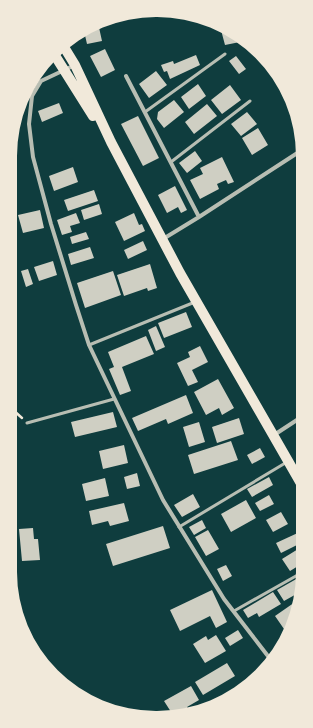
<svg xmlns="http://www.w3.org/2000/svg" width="313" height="728" font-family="'Titillium Web',sans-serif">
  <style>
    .building { fill: #cfcfc3 }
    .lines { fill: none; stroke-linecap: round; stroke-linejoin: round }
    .path { stroke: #f1e9da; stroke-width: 2.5 }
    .service { stroke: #b8beb3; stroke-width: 3 }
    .minor { stroke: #b8beb3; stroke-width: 4 }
    .primary { stroke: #f1e9da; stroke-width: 10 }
  </style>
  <rect width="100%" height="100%" fill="#0f3d3e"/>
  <path class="building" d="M98,23L102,41L87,44L84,31L92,25Z
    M221,30L240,42L225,45Z
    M105,49L115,70L101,77L90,56Z
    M196,55L200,65L170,79L167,71L164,72L161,65L173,61L174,64Z
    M236,56L246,69L239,74L229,61Z
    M156,71L167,85L149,98L139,84Z
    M198,84L206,96L189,109L181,97Z
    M230,85L241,100L222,114L211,100Z
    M174,100L184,112L164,128L157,119L158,112Z
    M59,103L63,113L42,122L38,111Z
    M207,104L217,116L194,134L185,122Z
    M247,112L257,124L241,136L231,124Z
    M138,116L159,158L143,166L121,124Z
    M258,128L268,145L252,155L242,138Z
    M195,151L202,161L187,173L179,163Z
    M222,157L234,182L228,184L226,180L217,184L219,189L200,199L190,180L203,174L200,168Z
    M73,167L78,182L54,191L49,176Z
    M175,186L187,210L181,213L178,207L167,213L158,195Z
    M94,190L98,201L68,211L64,200Z
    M99,204L102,214L84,220L81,210Z
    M40,210L44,228L23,233L18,215Z
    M76,213L80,223L70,226L72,232L62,235L57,220Z
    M134,213L139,225L142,224L145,231L124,241L115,222Z
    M86,232L89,239L72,244L70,237Z
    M143,241L147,250L128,259L124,250Z
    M90,247L94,258L71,265L68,254Z
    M53,261L57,275L39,281L34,267Z
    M150,264L157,288L148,291L147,288L124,296L117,275Z
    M28,269L33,284L26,287L21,271Z
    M113,271L121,295L85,308L77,283Z
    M186,312L192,327L164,338L158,323Z
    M156,326L165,347L156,351L148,330Z
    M146,336L154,354L122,367L131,391L120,395L109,369L114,367L108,352Z
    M200,346L208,362L192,370L198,382L188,386L177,363L190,357L188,352Z
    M218,379L234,408L222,415L219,408L206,415L194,392Z
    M186,395L193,413L168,424L166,419L138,431L132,418Z
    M113,412L117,427L75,437L71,422Z
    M239,418L244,434L217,443L212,427Z
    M199,422L205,442L189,447L183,427Z
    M231,441L238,460L194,474L188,455Z
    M124,445L128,463L103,469L99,451Z
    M260,448L265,457L252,464L247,455Z
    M137,473L140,486L127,489L124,477Z
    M269,477L273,485L252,497L247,489Z
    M105,478L109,496L86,501L82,484Z
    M193,494L200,507L182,517L174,505Z
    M269,495L274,504L260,511L255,503Z
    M246,500L256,518L231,532L221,514Z
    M124,503L129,521L110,526L108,521L92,525L89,511Z
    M281,512L288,524L273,532L266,520Z
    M202,520L206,528L194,535L189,527Z
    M163,526L170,548L113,566L106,544Z
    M33,528L34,539H38L40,560L22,561L19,529Z
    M208,530L219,549L206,556L195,537Z
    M302,531L303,542L281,553L276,543Z
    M303,546V563L290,571L282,559Z
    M226,565L232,576L223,581L217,569Z
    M298,578L301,583L300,592L284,601L277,590Z
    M212,590L227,622L216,628L210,616L180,631L170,610Z
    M273,592L281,604L259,617L257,613L248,618L243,610Z
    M298,600L295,619L284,629L275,616Z
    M238,630L243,638L230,646L225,638Z
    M216,635L226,651L205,663L193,644L206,636L208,640Z
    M227,663L235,676L203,695L195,682Z
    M191,686L199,700L187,707L189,710L180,715H173L164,701Z"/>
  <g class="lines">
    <path class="path" d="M10,379L12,409L22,418"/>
    <path class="service" d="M145,112L225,54
      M171,162L250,101
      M89,345L195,302
      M27,423L114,399
      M179,527L287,462
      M234,611L303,572"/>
    <path class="minor" d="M75,65L41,81L32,96L29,124L33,157L51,224L76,305L89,345L163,500L224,599L271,660
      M126,76L199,217L163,239
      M199,217L302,150
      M274,435L303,416"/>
    <path class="primary" d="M64,47L75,65L111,142L180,273L303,487
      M54,54L93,116"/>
  </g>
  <path d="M0 0H313V728H0ZM156 17H157A139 139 0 0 1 296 156V572A139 139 0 0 1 157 711H156A139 139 0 0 1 17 572V156A139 139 0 0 1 156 17Z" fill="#f1e9da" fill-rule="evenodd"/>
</svg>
